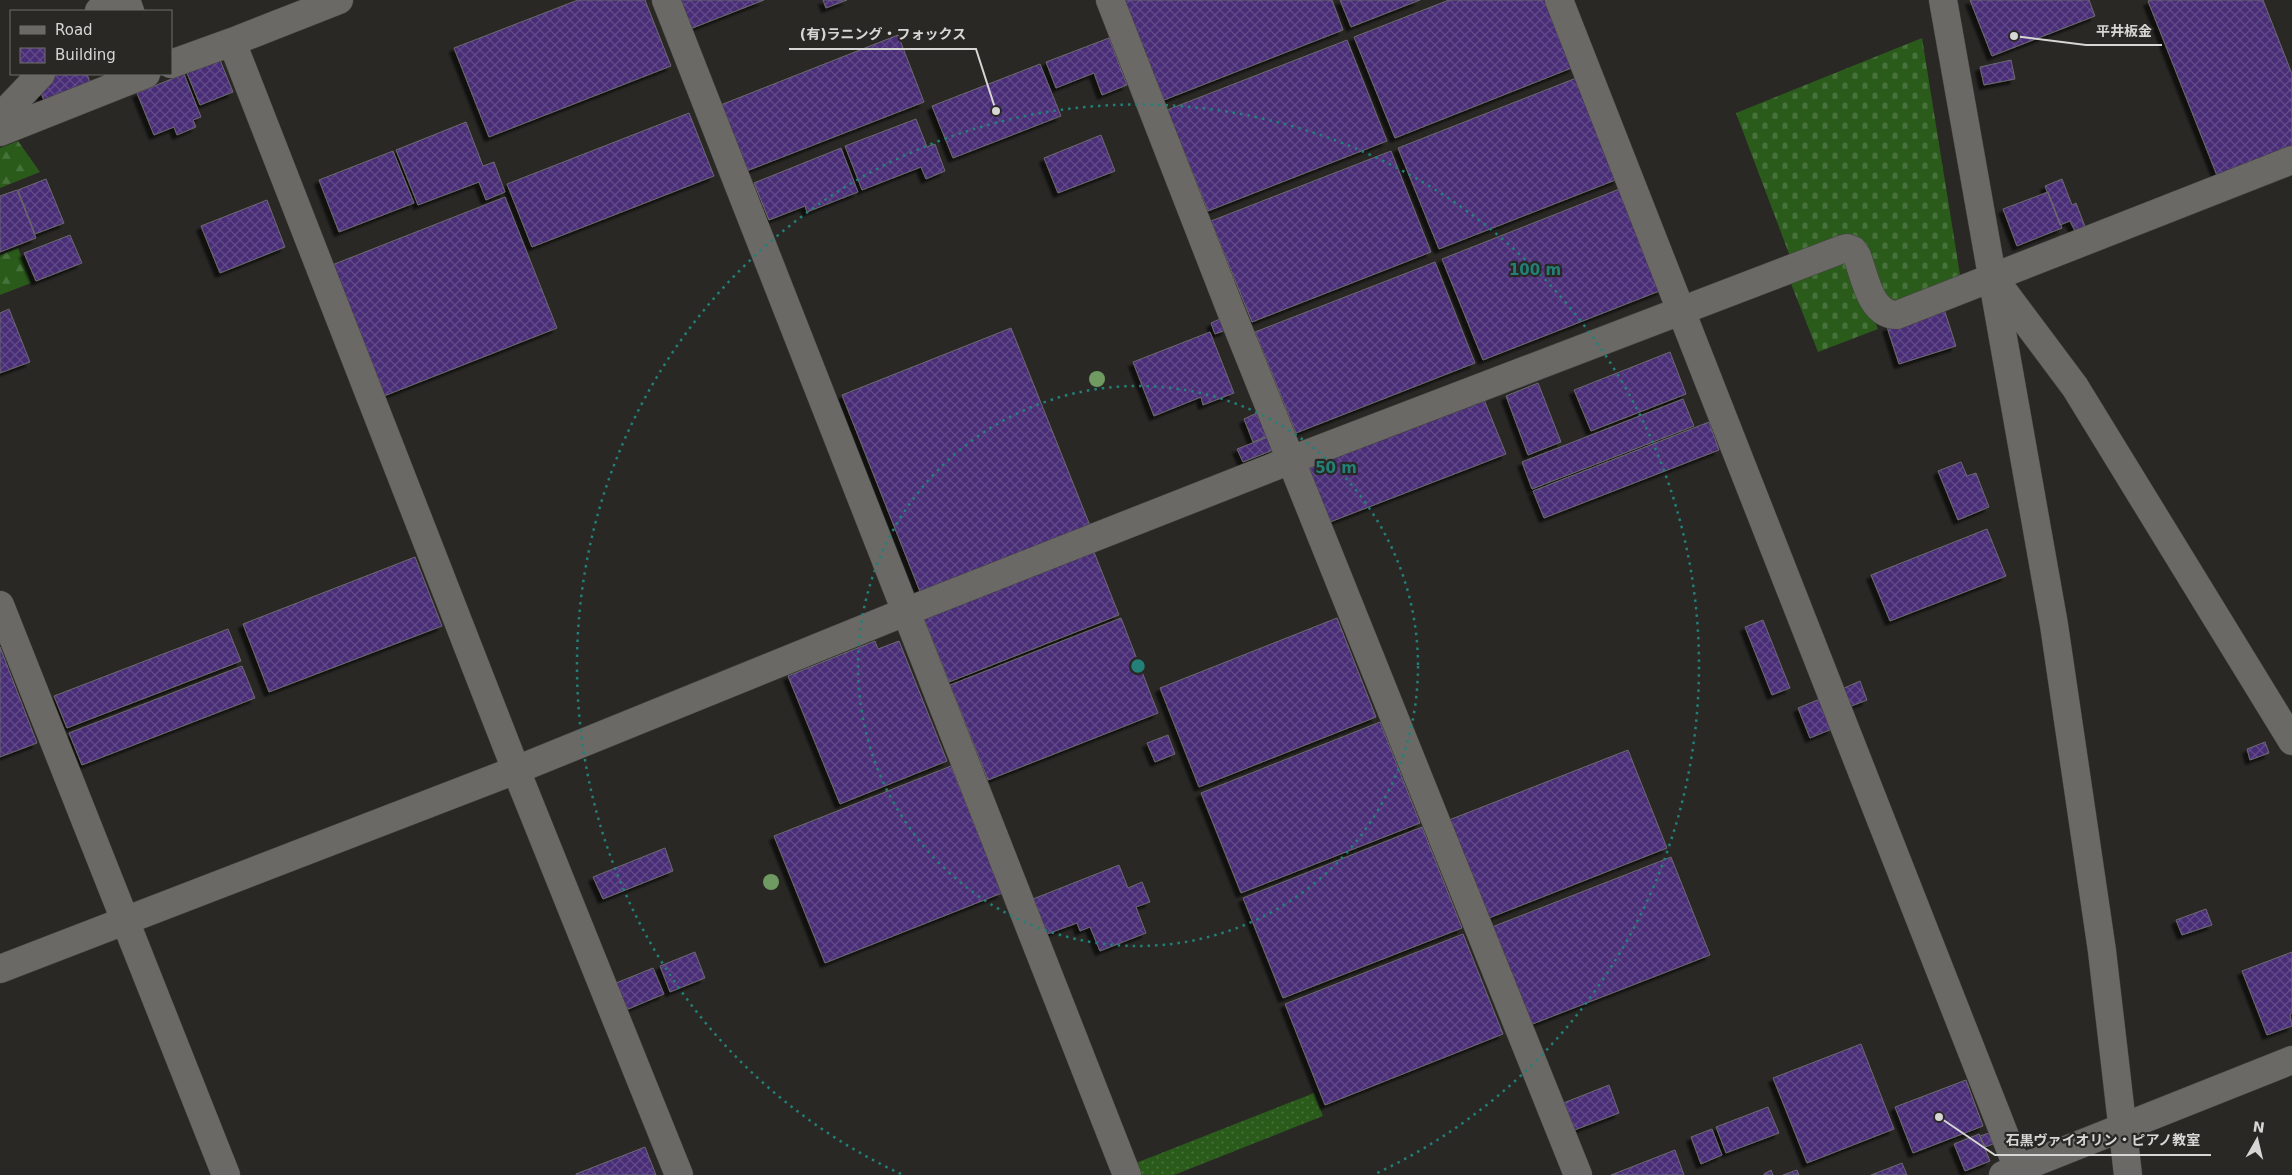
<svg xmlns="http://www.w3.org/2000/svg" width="2292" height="1175" font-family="'DejaVu Sans','Noto Sans JP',sans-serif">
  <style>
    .grass { fill: url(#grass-dots) }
    .forest { fill: url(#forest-firs) }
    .cemetery { fill: url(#cemetery-stones) }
    .building { fill: url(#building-cross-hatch); stroke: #6b6a6d; filter: url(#shadow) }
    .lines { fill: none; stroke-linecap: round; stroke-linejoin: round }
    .minor-casing { stroke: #444441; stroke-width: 29 }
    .minor { stroke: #6a6966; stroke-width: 28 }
    .tree { fill: #6f9a62 }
    .ring { fill: none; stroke: #238078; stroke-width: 2.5; stroke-dasharray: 2.5 5 }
    .centre { fill: #238078; stroke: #292825; stroke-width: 2.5 }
    .ring-label { font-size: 15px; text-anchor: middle; font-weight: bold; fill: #238078; stroke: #292825; stroke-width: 4.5; stroke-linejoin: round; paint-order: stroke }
    .leader { fill: none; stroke: #d6d6d4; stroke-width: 2 }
    .callout-dot { fill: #d6d6d4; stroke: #292825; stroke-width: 2 }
    .callout-label { font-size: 14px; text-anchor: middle; font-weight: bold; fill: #d6d6d4; stroke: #292825; stroke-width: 4.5; stroke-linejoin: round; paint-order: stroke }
  </style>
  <defs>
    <pattern id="grass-dots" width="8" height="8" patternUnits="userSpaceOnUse" patternTransform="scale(1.25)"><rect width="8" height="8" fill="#2a5b1b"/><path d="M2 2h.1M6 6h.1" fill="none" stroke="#48723b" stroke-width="1.8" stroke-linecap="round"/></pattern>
    <pattern id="forest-firs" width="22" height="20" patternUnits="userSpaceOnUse" patternTransform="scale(1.25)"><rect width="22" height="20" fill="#2a5b1b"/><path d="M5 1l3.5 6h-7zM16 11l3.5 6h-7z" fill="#48723b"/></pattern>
    <pattern id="cemetery-stones" width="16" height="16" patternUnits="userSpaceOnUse" patternTransform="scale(1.25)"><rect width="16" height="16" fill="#2a5b1b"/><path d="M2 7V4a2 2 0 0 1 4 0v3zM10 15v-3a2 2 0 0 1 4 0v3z" fill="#48723b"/></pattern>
    <pattern id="building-cross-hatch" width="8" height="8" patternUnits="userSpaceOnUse" patternTransform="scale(1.25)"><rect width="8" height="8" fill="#492d77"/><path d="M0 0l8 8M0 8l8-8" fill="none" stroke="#624b89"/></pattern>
    <filter id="shadow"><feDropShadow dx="-4.5" dy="4.5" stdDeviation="1" flood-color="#0009"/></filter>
  </defs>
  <rect width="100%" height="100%" fill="#292825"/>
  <path class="grass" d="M1314,1093L1323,1116L1174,1175H1141L1136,1163Z"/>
  <path class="forest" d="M18,141L40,172L0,188V148Z
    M18,248L31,283L0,295V255Z"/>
  <path class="cemetery" d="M1922,38L1961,281L1900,305L1887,302L1864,249L1791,259L1736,113Z
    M1847,253L1878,329L1818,352L1788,276Z"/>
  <path class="building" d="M578,0H645L671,66L489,137L454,48Z
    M679,0H764L690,29Z
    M823,0H847L826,8Z
    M1124,0H1332L1343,30L1164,100Z
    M1340,0H1420L1351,27Z
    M1449,0H1548L1574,67L1395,138L1354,37Z
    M1970,0H2089L2095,16L1992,56Z
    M2151,0H2263L2292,74V149L2218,178L2148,1Z
    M898,35L924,102L744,172L718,106Z
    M1109,38L1127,85L1102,95L1094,73L1056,88L1046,62Z
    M1347,40L1387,141L1208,211L1167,110Z
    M220,60L233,92L200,105L187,73Z
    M2011,60L2015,79L1984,85L1980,67Z
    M1040,64L1061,116L953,158L932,106Z
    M57,74H87L93,90L47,108L39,88L49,77Z
    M184,74L201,117L193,120L196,127L177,135L174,127L154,135L137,93Z
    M1579,77L1618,179L1439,249L1398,148Z
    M689,113L714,176L532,247L507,184Z
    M916,119L927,147L935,144L945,171L926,179L921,167L862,190L845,146Z
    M466,122L483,166L494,162L505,192L486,200L479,182L418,205L396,150Z
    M1101,135L1115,171L1058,193L1044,158Z
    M841,148L858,192L807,212L805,206L769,220L754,183Z
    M393,151L414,203L339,232L319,180Z
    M1391,151L1431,252L1252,322L1211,221Z
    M46,179L64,223L35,234L18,190Z
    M2062,179L2072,205L2076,203L2086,229L2076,233L2070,221L2060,225L2045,186Z
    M1622,188L1662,290L1483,360L1442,259Z
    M17,190L36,238L0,252V196Z
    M2048,192L2062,228L2017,246L2003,209Z
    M505,197L557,328L384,396L332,265Z
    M267,200L285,247L220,273L201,226Z
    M70,235L82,263L36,281L24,253Z
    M1435,262L1475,363L1296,433L1255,332Z
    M9,309L30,362L0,373V313Z
    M1944,309L1956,346L1899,364L1887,327Z
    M1222,318L1226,330L1215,334L1211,323Z
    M1011,328L1091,528L921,594L842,395Z
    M1210,332L1234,393L1203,405L1201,397L1154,416L1133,362Z
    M1670,352L1686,394L1591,431L1574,390Z
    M1538,383L1561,442L1528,455L1506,396Z
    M1483,397L1506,454L1330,522L1308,466Z
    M1683,399L1694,426L1532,489L1522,462Z
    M1259,412L1268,436L1253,442L1244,419Z
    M1709,422L1719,450L1544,518L1533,491Z
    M1268,437L1273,450L1243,462L1237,449Z
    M1961,462L1967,476L1976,473L1989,507L1958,520L1938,471Z
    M1987,529L2006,576L1890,621L1871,575Z
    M1094,552L1119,615L949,682L924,619Z
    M415,557L442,626L269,692L243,624Z
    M1121,618L1158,713L988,780L950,685Z
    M1337,618L1376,717L1199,787L1160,688Z
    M1763,620L1790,688L1772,695L1745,627Z
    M228,629L241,661L67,728L54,696Z
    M875,641L878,649L899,641L947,761L840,804L788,676Z
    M0,647L37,743L0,757Z
    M242,666L255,698L82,765L69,733Z
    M1860,681L1867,700L1849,707L1842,689Z
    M1820,699L1832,729L1810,738L1798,708Z
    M1380,722L1420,823L1241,893L1201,793Z
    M1168,735L1175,754L1155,762L1147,743Z
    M2265,742L2269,753L2250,760L2247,749Z
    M1628,750L1667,848L1489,918L1449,820Z
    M951,766L1002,893L825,963L774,836Z
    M1422,827L1462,928L1283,998L1243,898Z
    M665,848L673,871L603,899L593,877Z
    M1671,857L1710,955L1530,1025L1492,927Z
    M1119,865L1128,888L1142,882L1150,902L1136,907L1146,933L1100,951L1090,927L1080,931L1077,923L1047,934L1033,899Z
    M2206,909L2212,925L2182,935L2176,920Z
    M1463,934L1503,1034L1325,1105L1285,1004Z
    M695,952L705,978L670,992L660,966Z
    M2292,952V1013L2290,1014L2292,1026L2267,1035L2242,971Z
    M653,968L664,994L626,1010L616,983Z
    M1861,1044L1894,1129L1807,1163L1773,1078Z
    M1966,1080L1983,1126L1913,1153L1895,1107Z
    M1609,1085L1619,1113L1572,1131L1561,1104Z
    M1768,1107L1779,1133L1726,1153L1716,1127Z
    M1712,1129L1722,1155L1701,1164L1691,1137Z
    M1989,1133L1993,1144L1985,1147L1980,1136Z
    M1979,1134L1990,1161L1965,1171L1954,1144Z
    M645,1147L656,1175H576V1174Z
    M1675,1150L1684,1175H1611Z
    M1902,1163L1907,1175H1871Z
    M1771,1170L1773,1175H1764V1174Z
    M1797,1170L1799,1175H1783Z"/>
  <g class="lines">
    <defs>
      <path id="minor" d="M126,0L130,11
        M666,0L1127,1175
        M1110,0L1231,311L1578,1175
        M1559,0L2018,1169
        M1943,0L2054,625L2102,951L2128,1175
        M99,11L110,0
        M232,42L339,0
        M171,64L232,42L516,770L679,1175
        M0,117L41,74
        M0,132L146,74
        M1995,280L2075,387L2292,741
        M0,605L226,1175
        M0,969L516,770L905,612L1291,460L1840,250L1847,248L1853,250L1857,256C1865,277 1870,315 1897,315L2292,160
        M2003,1175L2292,1060"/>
    </defs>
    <use href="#minor" class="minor-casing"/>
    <use href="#minor" class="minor"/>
  </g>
  <g class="tree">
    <circle cx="1097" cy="379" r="8"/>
    <circle cx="771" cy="882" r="8"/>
  </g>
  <g class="ring">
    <circle cx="1138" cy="666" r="280"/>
    <path d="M901 1174A561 561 0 1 1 1375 1174"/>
  </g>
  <circle cx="1138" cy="666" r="8" class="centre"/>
  <g class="ring-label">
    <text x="1535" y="275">100 m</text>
    <text x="1336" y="473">50 m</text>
  </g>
  <path class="leader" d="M2014 36L2086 45H2162M996 111L976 49H789M1939 1117L1995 1155H2211"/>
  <g class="callout-dot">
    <circle cx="2014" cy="36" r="5"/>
    <circle cx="996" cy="111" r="5"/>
    <circle cx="1939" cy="1117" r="5"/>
  </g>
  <g class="callout-label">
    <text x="2124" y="36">平井板金</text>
    <text x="883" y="39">(有)ラニング・フォックス</text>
    <text x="2103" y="1145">石黒ヴァイオリン・ピアノ教室</text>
  </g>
  <rect x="10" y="10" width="162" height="65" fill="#292825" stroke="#6e6e6b"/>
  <rect x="20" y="26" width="25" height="8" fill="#6a6966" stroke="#6e6e6b"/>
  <text x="55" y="35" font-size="15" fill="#d6d6d4">Road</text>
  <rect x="20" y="48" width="25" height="15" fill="url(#building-cross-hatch)" stroke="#6e6e6b"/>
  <text x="55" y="60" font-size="15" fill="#d6d6d4">Building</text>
  <g transform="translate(2257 1140) rotate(8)" stroke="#292825" stroke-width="4" paint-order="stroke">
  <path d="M0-4L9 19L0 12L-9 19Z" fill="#d6d6d4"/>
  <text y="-8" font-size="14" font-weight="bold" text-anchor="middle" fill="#d6d6d4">N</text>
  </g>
</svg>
